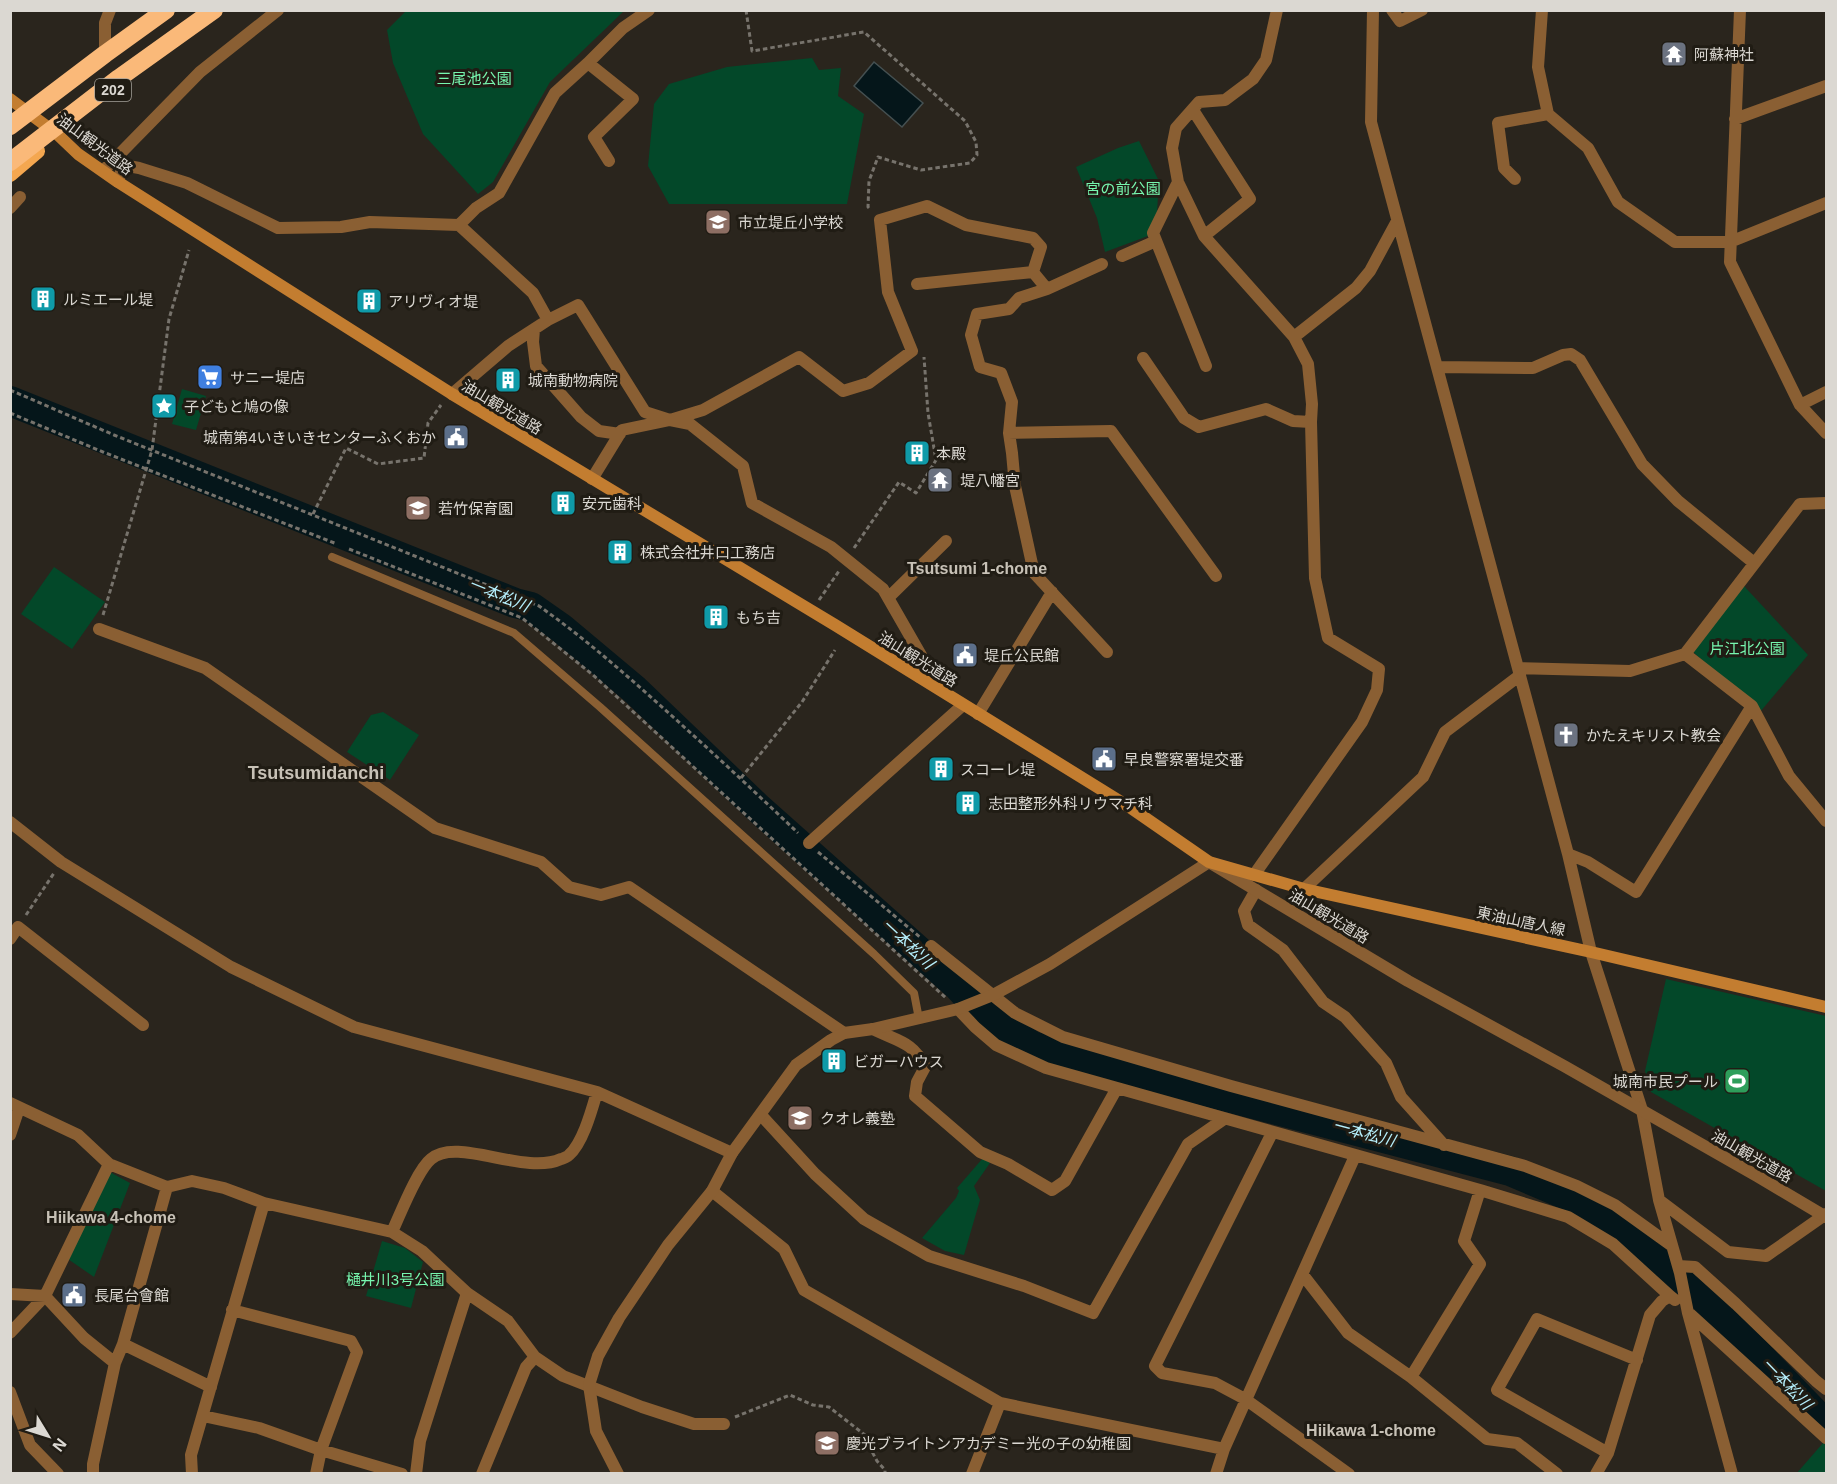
<svg xmlns="http://www.w3.org/2000/svg" width="1837" height="1484" font-family="Arial,'Noto Sans JP',sans-serif">
  <style>
    .green { fill: #034829 }
    .water { fill: #05161a; stroke: #455051; stroke-width: 1.5 }
    .lines { fill: none; stroke-linecap: round; stroke-linejoin: round }
    .river { stroke: #05161a; stroke-width: 30 }
    .path { stroke: #77736c; stroke-width: 3; stroke-dasharray: 4.5 3; stroke-linecap: butt }
    .service { stroke: #8a5f33; stroke-width: 8 }
    .pedestrian { stroke: #8a5f33; stroke-width: 12 }
    .minor { stroke: #8a5f33; stroke-width: 12 }
    .tertiary { stroke: #8a5f33; stroke-width: 12 }
    .secondary { stroke: #c37d30; stroke-width: 12 }
    .trunk { stroke: #f4a750; stroke-width: 16 }
    .motorway-bridge { stroke: #fab979; stroke-width: 18 }
    .labels { text-anchor: middle; dominant-baseline: central; stroke-width: 6; stroke-linejoin: round; paint-order: stroke }
    .shield { fill: #201c14; stroke: #a3a099; stroke-width: 1.5 }
    .shield-label { font-size: 14px; font-weight: bold; fill: #dbd8d2 }
    .poi-label { font-size: 15px; fill: #dbd8d2; stroke: #201c14; text-anchor: start }
    .park-label { font-size: 15px; fill: #77f7af; stroke: #201c14 }
    .street-label { font-size: 15px; fill: #dbd8d2; stroke: #201c14 }
    .neighbourhood-label { font-size: 16px; font-weight: bold; fill: #c7c1b6; stroke: #201c14 }
    .water-label { font-size: 16px; font-style: italic; fill: #b6f0fd; stroke: #201c14 }
    .quarter-label { font-size: 18px; font-weight: bold; fill: #c7c1b6; stroke: #201c14 }
  </style>
  <rect width="100%" height="100%" fill="#2a251d"/>
  <path class="green" d="M407,10H624V11L550,82L493,182L478,194L423,134L393,63L387,30Z
    M812,58L819,70L841,68L838,96L864,114L847,204H669L648,166L654,104L669,84L727,67Z
    M1139,141L1159,181L1157,212L1148,236L1105,252L1097,218L1076,167L1118,148Z
    M182,389L206,396L196,430L172,424Z
    M54,567L105,602L72,649L21,614Z
    M1744,586L1808,655L1760,712L1692,651Z
    M383,712L419,735L390,780L347,752L371,715Z
    M1666,979L1826,1016V1191L1651,1092L1645,1071Z
    M983,1158L990,1163L974,1186L980,1200L964,1255L945,1251L922,1238L956,1198L959,1191L957,1188Z
    M108,1171L130,1183L94,1277L65,1257Z
    M382,1241L405,1248L423,1262L411,1308L366,1296Z
    M1823,1443L1826,1445V1473L1796,1474Z"/>
  <path class="water" d="M874,62L923,103L902,127L854,86Z"/>
  <g class="lines">
    <path class="river" d="M10,401L515,603L531,607L561,628L635,690L758,808L958,986L983,1013L1032,1046L1510,1171L1583,1202L1643,1244L1722,1317L1826,1425"/>
    <path class="path" d="M746,10L752,51L864,32L965,121L976,142L977,155L970,163L921,170L878,157L869,181L868,207L871,210
      M10,390L114,435L539,606C583,637 623,672 663,708C709,749 754,791 798,833
      M10,413L103,452L337,544
      M313,514L346,448L378,464L424,458L428,423L441,405
      M854,548L899,482L916,493L936,460L928,413L924,357
      M349,549L522,618L593,675L946,998
      M819,600L839,571
      M103,615L152,450L169,319L189,250
      M741,778L802,702L835,650
      M818,852L921,938
      M26,915L54,873
      M735,1417L790,1395L813,1405L829,1407L865,1435L869,1446L877,1461L885,1470V1474"/>
    <path class="service" d="M332,557L514,633L600,707L874,954L914,993L919,1019"/>
    <path class="pedestrian" d="M99,629L205,668L435,828L541,862L569,887L601,895L629,887L844,1033"/>
    <path class="minor" d="M1373,10L1371,122L1568,854L1591,952L1642,1110L1659,1200L1680,1273L1688,1313L1732,1474
      M1392,10L1400,21L1422,10
      M1542,10L1538,67L1548,114L1588,148L1618,202L1675,242H1730L1826,203
      M1740,10L1730,262L1800,405L1826,433
      M105,48V23L110,10
      M1193,110L1250,199L1204,236
      M1735,119L1826,86
      M609,161L594,137L633,99L588,63L623,28L649,10
      M103,171L200,72L278,10
      M1515,179L1504,168L1498,123L1548,114
      M118,182L123,165L139,168L187,183L278,228L341,227L370,222L459,225L476,208L499,193L555,93L588,63
      M1178,182L1204,236L1294,337L1308,364L1312,404L1311,422L1315,578L1328,638L1379,669L1377,690L1362,722L1254,875
      M10,208L20,197
      M459,225L533,293L548,320
      M1122,256L1156,241
      M917,284L1033,272
      M1047,289L1019,298L1009,309L977,314L971,335L980,367L1001,373L1012,402L1009,433L1012,453L1015,486L1034,573L1107,652
      M534,329L533,342L536,366L581,417L599,431L620,434
      M1294,337L1356,288L1370,271L1397,221
      M1143,358L1184,418L1199,427L1266,409L1293,421L1311,422
      M1206,366L1153,233L1178,182L1172,148L1176,128L1199,102L1225,100L1253,79L1266,60L1277,10
      M1437,367L1533,368L1563,355L1571,354L1580,360L1642,464L1678,501L1754,563
      M452,394L508,346L548,320L578,305L645,412L670,420L703,410L799,357L843,391L869,383L912,351L888,292L880,220L927,206L966,225L1033,238L1041,247L1033,272L1047,289L1102,264
      M1800,405L1826,392
      M1009,433L1111,431L1216,576
      M592,479L622,430L670,420L690,424L743,466L752,503L831,547L883,589L922,657L919,677
      M888,598L946,541
      M1685,654L1800,504L1826,503
      M1518,668L1630,671L1685,654L1752,706L1789,776L1826,821
      M978,714L1052,592
      M10,822L61,862L231,967L354,1027L597,1092L732,1153
      M809,843L963,705
      M1568,854L1588,862L1636,892L1752,706
      M1304,889L1423,777L1445,732L1519,676
      M1256,890L1244,911L1248,925L1283,950L1323,1002L1345,1017L1386,1063L1401,1097L1444,1145
      M10,939L18,927L143,1025
      M931,946L1015,1013L1063,1037L1231,1086L1525,1166L1577,1186L1615,1205L1672,1246
      M958,1009L975,1027L996,1045L1046,1068L1480,1190L1568,1217L1613,1244L1670,1296
      M873,1029C896,1041 913,1041 925,1067L917,1082L915,1096L980,1152L1008,1164L1052,1190L1065,1181L1117,1088
      M10,1103L78,1135L109,1164L167,1187L192,1181L224,1188L264,1203L392,1232L422,1251L467,1293L508,1321L535,1357L563,1376L642,1407L694,1424H724
      M761,1115L815,1174L864,1219L929,1256L1024,1286L1093,1313L1188,1144L1224,1119
      M1272,1133L1155,1366L1162,1373L1215,1383L1245,1399L1349,1474
      M10,1135L19,1108
      M712,1191L784,1249L804,1290L1000,1403L972,1474
      M1659,1200L1728,1252L1766,1256L1826,1214
      M392,1232C400,1215 417,1170 431,1159C457,1136 524,1176 561,1159C562,1159 569,1156 569,1155C583,1143 592,1109 597,1092
      M1678,1266L1695,1267L1736,1304L1816,1381L1826,1389
      M1303,1275L1348,1333L1411,1377L1487,1439L1517,1443L1557,1474
      M10,1294L45,1296L84,1338L115,1363L93,1464V1474
      M232,1310L351,1341L357,1352L321,1450L316,1474
      M1690,1314L1826,1438
      M10,1333L45,1296L109,1164
      M123,1344L211,1387
      M115,1363L123,1344L167,1187
      M1411,1377L1480,1264L1464,1241L1480,1190
      M10,1392L30,1445L58,1474
      M1000,1403L1224,1449L1216,1474
      M203,1416L259,1428L321,1450L402,1474
      M1224,1449L1355,1156
      M1608,1453L1497,1390L1537,1319L1637,1360
      M192,1474L191,1455L264,1203
      M416,1474L420,1441L467,1293
      M482,1474L526,1367L535,1357
      M1596,1474L1608,1453L1650,1315L1662,1301L1670,1296L1675,1300"/>
    <path class="tertiary" d="M618,1474L596,1431L589,1385L598,1356L619,1318L668,1245L712,1191L732,1153L796,1065L831,1040L844,1033L873,1029L958,1009L993,995L1050,964L1209,862L1408,981L1564,1066L1757,1176L1826,1217"/>
    <path class="secondary" d="M10,99L57,134L78,154L118,182L452,394L835,625L1131,808L1209,862L1304,889L1591,952L1826,1007"/>
    <path class="trunk" d="M10,174L37,151"/>
    <path class="motorway-bridge" d="M10,126L105,54L166,10
      M10,162L119,78L214,10"/>
  </g>
  <defs>
    <symbol id="temple-square" viewBox="-11 -11 22 22"><rect x="-9" y="-9" width="18" height="18" rx="4" fill="#6b7280" stroke="#201c14"/><path d="M0-6L5-2H3V0L6.5 2.5H4V6H1.5V3h-3V6H-4V2.5H-6.5L-3 0V-2H-5Z" fill="#fff"/></symbol>
    <symbol id="school-square" viewBox="-11 -11 22 22"><rect x="-9" y="-9" width="18" height="18" rx="4" fill="#8d6e63" stroke="#201c14"/><path d="M0-5L7-2L0 1L-7-2ZM-4 1L0 2.5L4 1V4Q0 6-4 4Z" fill="#fff"/></symbol>
    <symbol id="building-square" viewBox="-11 -11 22 22"><rect x="-9" y="-9" width="18" height="18" rx="4" fill="#0f9aa8" stroke="#201c14"/><path d="M-4-6H4V6H1V3H-1V6H-4ZM-2.5-4.3h1.7v1.8h-1.7ZM.8-4.3h1.7v1.8H.8ZM-2.5-1h1.7V.8h-1.7ZM.8-1h1.7V.8H.8Z" fill="#fff"/></symbol>
    <symbol id="supermarket-square" viewBox="-11 -11 22 22"><rect x="-9" y="-9" width="18" height="18" rx="4" fill="#3f7fe0" stroke="#201c14"/><path d="M-6-5.5h2.5l.6 2H6L4.5 2H-2.5L-4.4-4H-6ZM-1.5 3.2a1.3 1.3 0 1 0 .1 0ZM3 3.2a1.3 1.3 0 1 0 .1 0Z" fill="#fff"/></symbol>
    <symbol id="sight-square" viewBox="-11 -11 22 22"><rect x="-9" y="-9" width="18" height="18" rx="4" fill="#0f9aa8" stroke="#201c14"/><path d="M0-6L1.8-2.2L6-1.7L2.9 1.2L3.7 5.4L0 3.3L-3.7 5.4L-2.9 1.2L-6-1.7L-1.8-2.2Z" fill="#fff"/></symbol>
    <symbol id="civic-square" viewBox="-11 -11 22 22"><rect x="-9" y="-9" width="18" height="18" rx="4" fill="#5c6f8a" stroke="#201c14"/><path d="M-.6-6.5H3V-4.5H.6V-3L4-1V1h2V6H-6V1h2V-1L-.6-3ZM-1.2 2.5V6h2.4V2.5Z" fill="#fff"/></symbol>
    <symbol id="church-square" viewBox="-11 -11 22 22"><rect x="-9" y="-9" width="18" height="18" rx="4" fill="#6b7280" stroke="#201c14"/><path d="M-1.2-6h2.4v3.5h3.3v2.4h-3.3V6h-2.4V-.1h-3.3v-2.4h3.3Z" fill="#fff"/></symbol>
    <symbol id="stadium-square" viewBox="-11 -11 22 22"><rect x="-9" y="-9" width="18" height="18" rx="4" fill="#2e9e5b" stroke="#201c14"/><path d="M0-5a6.5 5 0 1 0 0 10a6.5 5 0 1 0 0-10ZM-3.5-1.8h7v3.6h-7Z" fill="#fff"/></symbol>
  </defs>
  <g fill-rule="evenodd">
    <use href="#temple-square" x="1659" y="39" width="30" height="30"/>
    <use href="#school-square" x="703" y="207" width="30" height="30"/>
    <use href="#building-square" x="28" y="284" width="30" height="30"/>
    <use href="#building-square" x="354" y="286" width="30" height="30"/>
    <use href="#supermarket-square" x="195" y="362" width="30" height="30"/>
    <use href="#building-square" x="493" y="365" width="30" height="30"/>
    <use href="#sight-square" x="149" y="391" width="30" height="30"/>
    <use href="#civic-square" x="441" y="422" width="30" height="30"/>
    <use href="#building-square" x="902" y="438" width="30" height="30"/>
    <use href="#temple-square" x="925" y="465" width="30" height="30"/>
    <use href="#building-square" x="548" y="488" width="30" height="30"/>
    <use href="#school-square" x="403" y="493" width="30" height="30"/>
    <use href="#building-square" x="605" y="537" width="30" height="30"/>
    <use href="#building-square" x="701" y="602" width="30" height="30"/>
    <use href="#civic-square" x="950" y="640" width="30" height="30"/>
    <use href="#church-square" x="1551" y="720" width="30" height="30"/>
    <use href="#civic-square" x="1089" y="744" width="30" height="30"/>
    <use href="#building-square" x="926" y="754" width="30" height="30"/>
    <use href="#building-square" x="953" y="788" width="30" height="30"/>
    <use href="#building-square" x="819" y="1046" width="30" height="30"/>
    <use href="#stadium-square" x="1722" y="1066" width="30" height="30"/>
    <use href="#school-square" x="785" y="1103" width="30" height="30"/>
    <use href="#civic-square" x="59" y="1280" width="30" height="30"/>
    <use href="#school-square" x="812" y="1428" width="30" height="30"/>
  </g>
  <g class="labels">
    <rect class="shield" x="95" y="79" width="36" height="22" rx="4.5"/>
    <g class="shield-label">
      <text x="113" y="90">202</text>
    </g>
    <g class="poi-label">
      <text x="1694" y="54">阿蘇神社</text>
      <text x="738" y="222">市立堤丘小学校</text>
      <text x="63" y="299">ルミエール堤</text>
      <text x="388" y="301">アリヴィオ堤</text>
      <text x="230" y="377">サニー堤店</text>
      <text x="528" y="380">城南動物病院</text>
      <text x="184" y="406">子どもと鳩の像</text>
      <text x="436" y="437" text-anchor="end">城南第4いきいきセンターふくおか</text>
      <text x="936" y="453">本殿</text>
      <text x="960" y="480">堤八幡宮</text>
      <text x="582" y="503">安元歯科</text>
      <text x="438" y="508">若竹保育園</text>
      <text x="640" y="552">株式会社井口工務店</text>
      <text x="736" y="617">もち吉</text>
      <text x="984" y="655">堤丘公民館</text>
      <text x="1586" y="735">かたえキリスト教会</text>
      <text x="1124" y="759">早良警察署堤交番</text>
      <text x="960" y="769">スコーレ堤</text>
      <text x="988" y="803">志田整形外科リウマチ科</text>
      <text x="854" y="1061">ビガーハウス</text>
      <text x="1718" y="1081" text-anchor="end">城南市民プール</text>
      <text x="820" y="1118">クオレ義塾</text>
      <text x="94" y="1295">長尾台會館</text>
      <text x="846" y="1443">慶光ブライトンアカデミー光の子の幼稚園</text>
    </g>
    <g class="park-label">
      <text x="474" y="78">三尾池公園</text>
      <text x="1123" y="188">宮の前公園</text>
      <text x="1747" y="648">片江北公園</text>
      <text x="395" y="1279">樋井川3号公園</text>
    </g>
    <g class="street-label">
      <text transform="translate(95 144) rotate(37)">油山観光道路</text>
      <text transform="translate(502 407) rotate(31)">油山観光道路</text>
      <text transform="translate(918 659) rotate(32)">油山観光道路</text>
      <text transform="translate(1329 916) rotate(31)">油山観光道路</text>
      <text transform="translate(1521 921) rotate(12)">東油山唐人線</text>
      <text transform="translate(1752 1156) rotate(30)">油山観光道路</text>
    </g>
    <g class="neighbourhood-label">
      <text x="977" y="568">Tsutsumi 1-chome</text>
      <text x="111" y="1217">Hiikawa 4-chome</text>
      <text x="1371" y="1430">Hiikawa 1-chome</text>
    </g>
    <g class="water-label">
      <text transform="translate(499 595) rotate(22)">一本松川</text>
      <text transform="translate(908 944) rotate(43)">一本松川</text>
      <text transform="translate(1364 1133) rotate(15)">一本松川</text>
      <text transform="translate(1787 1384) rotate(46)">一本松川</text>
    </g>
    <g class="quarter-label">
      <text x="316" y="773">Tsutsumidanchi</text>
    </g>
  </g>
  <rect width="1837" height="1484" fill="none" stroke="#dbd8d2" stroke-width="24"/>
  <g transform="translate(48 1436) rotate(128)" stroke="#201c14" stroke-width="4.5" paint-order="stroke">
  <path d="M0-4.5L10 22L0 15L-10 22Z" fill="#dbd8d2"/>
  <text y="-9" font-size="16" font-weight="bold" text-anchor="middle" fill="#dbd8d2">N</text>
  </g>
</svg>
